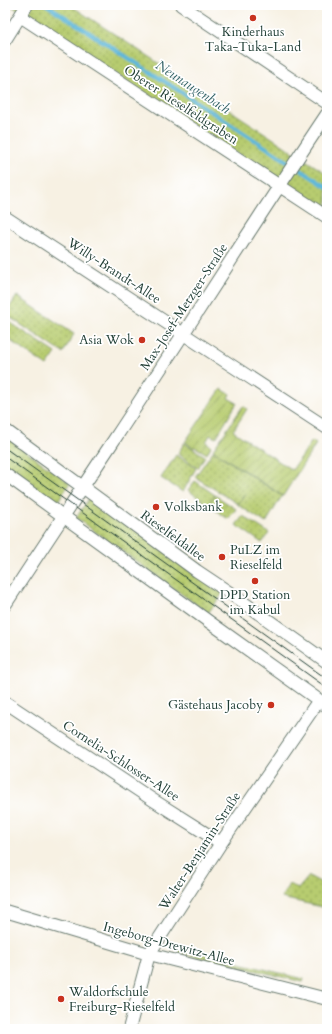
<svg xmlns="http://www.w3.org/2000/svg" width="332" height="1034" font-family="Cardo,serif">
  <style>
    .grass { fill: url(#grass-dots); stroke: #6b8452 }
    .garden { fill: url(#garden-furrows); stroke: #6b8452 }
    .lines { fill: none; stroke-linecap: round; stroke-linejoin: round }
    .stream { stroke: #5fb8dc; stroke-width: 4 }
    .street-casing { stroke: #6b7c71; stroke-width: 14 }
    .street { stroke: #fff; stroke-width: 12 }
    .tram { stroke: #1f3d34; stroke-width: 1 }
    .poi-dot { fill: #c8321e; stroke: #fff; stroke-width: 1.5 }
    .labels { text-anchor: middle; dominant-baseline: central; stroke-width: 3.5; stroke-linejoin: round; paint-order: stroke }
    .poi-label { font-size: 13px; fill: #1f3d34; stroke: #fff; text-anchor: start }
    .street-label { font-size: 13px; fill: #1f3d34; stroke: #fff }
    .water-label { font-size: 14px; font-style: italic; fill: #326266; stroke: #fff }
  </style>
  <defs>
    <pattern id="grass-dots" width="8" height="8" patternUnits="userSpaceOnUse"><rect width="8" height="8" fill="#b7cc70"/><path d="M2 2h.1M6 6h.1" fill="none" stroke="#94a75d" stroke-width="1.8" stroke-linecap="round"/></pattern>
    <pattern id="garden-furrows" width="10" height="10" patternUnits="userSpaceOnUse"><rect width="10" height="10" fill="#b7cc70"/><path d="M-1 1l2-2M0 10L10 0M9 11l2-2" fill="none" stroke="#94a75d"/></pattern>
  </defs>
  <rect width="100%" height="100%" fill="#fff"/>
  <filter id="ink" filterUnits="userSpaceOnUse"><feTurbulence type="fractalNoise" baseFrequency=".025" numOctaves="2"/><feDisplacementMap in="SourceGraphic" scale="8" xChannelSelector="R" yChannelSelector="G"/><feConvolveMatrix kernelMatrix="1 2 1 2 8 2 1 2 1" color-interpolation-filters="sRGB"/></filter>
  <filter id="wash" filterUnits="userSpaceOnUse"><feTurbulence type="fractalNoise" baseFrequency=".012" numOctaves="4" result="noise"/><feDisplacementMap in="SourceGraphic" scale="16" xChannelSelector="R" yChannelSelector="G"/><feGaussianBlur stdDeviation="0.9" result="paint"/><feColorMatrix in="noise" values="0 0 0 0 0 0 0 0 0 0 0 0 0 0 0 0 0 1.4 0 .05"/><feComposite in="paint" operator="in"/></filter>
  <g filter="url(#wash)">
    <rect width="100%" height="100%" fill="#f7f1e3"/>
    <path class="grass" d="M10,5H70L327,174V213Z
      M17,296L74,334L63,353L5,314Z
      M5,319L56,353L47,366L5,337Z
      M5,436L70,483L56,504L5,468Z
      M184,443L205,456L198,468L178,454Z
      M213,451L282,496L266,523L238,505L245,494L238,504L195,477Z
      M176,455L196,468L183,492L161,478Z
      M195,481L215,495L208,505L188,490Z
      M90,497L223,593L208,613L76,518Z
      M243,516L269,533L262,543L236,525Z
      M309,876L327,886V908L281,898L289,884L298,889Z
      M179,948L304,979L303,982L178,952Z"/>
    <path class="garden" d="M221,389L230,394L228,398L237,403L216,438L210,435L206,442L211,446L207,454L195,447L194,448L185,442Z
      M243,406L247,409L233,431L292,470L312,441L316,444L283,496L213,450Z
      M215,495L236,509L228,519L208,505Z"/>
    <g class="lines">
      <path class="stream" d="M47,5L327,187"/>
    </g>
  </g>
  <g filter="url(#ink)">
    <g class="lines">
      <defs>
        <path id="street" d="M181,5L327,103
          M20,16L327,217
          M5,40L27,5
          M5,217L327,428
          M5,430L197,571L230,593L327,662
          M5,474L208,621L327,706
          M5,605C40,551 76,497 112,443C184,334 254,223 327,114
          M5,702L153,800L221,843
          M5,911L149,954L327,999
          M129,1029L149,954L221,843L319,700"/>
      </defs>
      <use href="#street" class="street-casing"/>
      <use href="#street" class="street"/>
      <path class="tram" d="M5,448L327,679
        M5,457L327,688"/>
    </g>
  </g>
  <g class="poi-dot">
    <circle cx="253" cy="18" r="4"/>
    <circle cx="142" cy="340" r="4"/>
    <circle cx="156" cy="507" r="4"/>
    <circle cx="222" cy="557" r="4"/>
    <circle cx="255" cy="581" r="4"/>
    <circle cx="271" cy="705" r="4"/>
    <circle cx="61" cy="999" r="4"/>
  </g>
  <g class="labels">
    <g class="poi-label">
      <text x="253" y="32" text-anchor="middle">Kinderhaus<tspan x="253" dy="15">Taka-Tuka-Land</tspan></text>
      <text x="134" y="340" text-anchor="end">Asia Wok</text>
      <text x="164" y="507">Volksbank</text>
      <text x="230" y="550">PuLZ im<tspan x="230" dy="15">Rieselfeld</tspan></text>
      <text x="255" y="595" text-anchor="middle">DPD Station<tspan x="255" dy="15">im Kabul</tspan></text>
      <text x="263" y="705" text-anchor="end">Gästehaus Jacoby</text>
      <text x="69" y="992">Waldorfschule<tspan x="69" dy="15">Freiburg-Rieselfeld</tspan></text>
    </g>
    <g class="street-label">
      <text transform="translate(181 105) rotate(33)">Oberer Rieselfeldgraben</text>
      <text transform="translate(114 271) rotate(33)">Willy-Brandt-Allee</text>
      <text transform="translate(184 307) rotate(-57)">Max-Josef-Metzger-Straße</text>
      <text transform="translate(173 536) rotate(36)">Rieselfeldallee</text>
      <text transform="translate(121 761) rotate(33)">Cornelia-Schlosser-Allee</text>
      <text transform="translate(200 851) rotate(-57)">Walter-Benjamin-Straße</text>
      <text transform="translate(169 944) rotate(15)">Ingeborg-Drewitz-Allee</text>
    </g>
    <g class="water-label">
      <text transform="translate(193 87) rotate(33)">Neunaugenbach</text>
    </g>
  </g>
  <rect width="332" height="1034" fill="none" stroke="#fff" stroke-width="20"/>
</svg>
